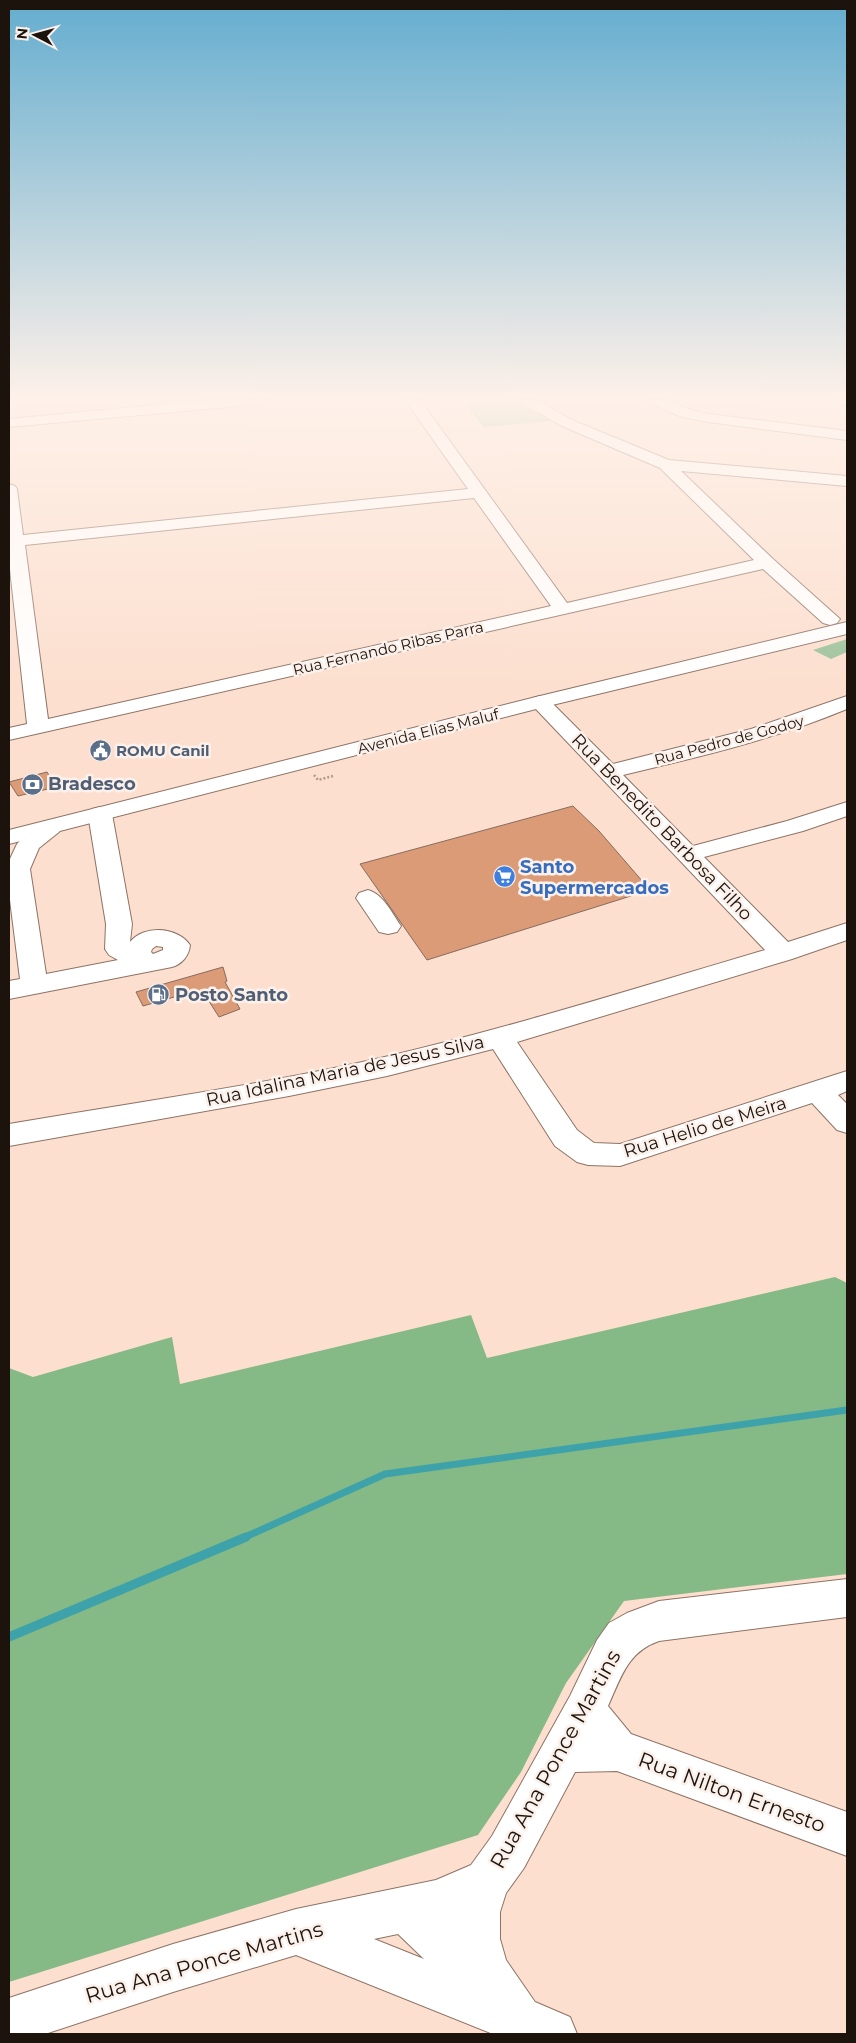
<svg xmlns="http://www.w3.org/2000/svg" width="856" height="2043" font-family="Montserrat,sans-serif">
  <style>
    .green { fill: #9bc29a }
    .forest { fill: #85b985 }
    .lines { fill: none; stroke-linecap: round; stroke-linejoin: round }
    .stream-far1 { stroke: #3ea2aa; stroke-width: 7 }
    .stream { stroke: #3ea2aa; stroke-width: 9 }
    .building { fill: #db9b77; stroke: #856c5e }
    .minor-casing { stroke: #8d7365; stroke-width: 2 }
    .major-casing { stroke: #8d7365; stroke-width: 2 }
    .path { stroke: #b09a8d; stroke-width: 2.5; stroke-dasharray: 2 2; stroke-linecap: butt }
    .minor { fill: #fff; fill-rule: evenodd }
    .major { fill: #fff; fill-rule: evenodd }
    .labels { text-anchor: middle; dominant-baseline: central; stroke-width: 5; stroke-linejoin: round; paint-order: stroke }
    .far-street-label { font-size: 15px; fill: #1c130d; stroke: #fcf0ea }
    .far-service-label { font-size: 15px; font-weight: bold; fill: #4e5e75; stroke: #fcf0ea; text-anchor: start }
    .service-label { font-size: 18px; font-weight: bold; fill: #4e5e75; stroke: #fcf0ea; text-anchor: start }
    .street-label { font-size: 18px; fill: #1c130d; stroke: #fcf0ea }
    .shop-label { font-size: 18px; font-weight: bold; fill: #366cbe; stroke: #fcf0ea; text-anchor: start }
    .near-street-label { font-size: 21px; fill: #1c130d; stroke: #fcf0ea }
  </style>
  <rect width="100%" height="100%" fill="#fcdfcf"/>
  <path class="green" d="M501,400H512L552,421L484,427L465,404Z
    M847,639V652L831,659L813,650Z"/>
  <path class="forest" d="M835,1277L847,1283V1574L624,1601L566,1683L521,1772L478,1835L9,1982V1368L33,1377L172,1337L180,1384L471,1315L487,1358Z"/>
  <g class="lines">
    <path class="stream-far1" d="M243,1538L385,1474L847,1410"/>
    <path class="stream" d="M9,1637L246,1537"/>
  </g>
  <path class="building" d="M47,772L56,787L18,796L9,782Z
    M573,806L599,831L650,890L427,960L360,864Z
    M223,967L227,981L225,982L240,1009L219,1017L207,998L195,991L143,1006L136,992Z"/>
  <g class="lines">
    <defs>
      <path id="minor" d="M209,400H269L262,404L9,427V419Z
        M405,400H420L567,603L754,560L660,468L562,426L517,400H536L572,420L669,460L847,476V486L681,471L773,559L840,619L837,623L830,625L823,623L763,569L9,740V728L27,724L9,560V484L15,486L17,489L23,535L468,489ZM474,498L551,606L48,719L25,545Z
        M647,400H667L691,410L708,414L847,431V440L708,422L682,417L649,403Z
        M834,400H847V405L836,403Z
        M540,696L547,698L613,764L751,729L847,696V709C775,739 699,757 623,775L693,846L787,821L847,802V816L803,831L704,857L788,942L847,923V940L792,959L517,1042L577,1130L594,1143L620,1144L847,1071V1091L838,1095L847,1104V1133L837,1130L812,1103L620,1166L588,1165L577,1162L555,1146L493,1049L387,1076L289,1096L9,1146V1124C135,1102 265,1085 389,1056C516,1026 640,987 765,950L533,706L530,702L533,698Z
        M100,807L108,809L112,814L132,924L130,942C144,924 178,927 190,945C189,956 182,964 172,967L9,999V981L20,979L9,892V861L17,844L30,830L43,822L51,820L59,822L63,827L59,832L39,848L30,869L46,974L118,960L109,955L105,949L106,924L88,814L92,809ZM156,946L163,947V950L153,954L151,952L152,949Z
        M368,890C383,894 392,913 401,926L397,932L388,934L379,932L356,898L359,893Z
        M847,1579V1617L659,1641C627,1652 621,1678 608,1706L631,1734L847,1812V1856L617,1771L575,1772L524,1868L506,1893L500,1912V1939L506,1960L535,2002L570,2017L577,2034H493L296,1955L173,1992L45,2034H9V1998L173,1944L296,1909L436,1880L471,1865L492,1836L570,1696L597,1640L609,1623L627,1613L659,1601ZM398,1934L424,1959L374,1939Z"/>
      <path id="major" d="M847,622V634L544,707L9,844V830L540,696Z"/>
    </defs>
    <use href="#minor" class="minor-casing"/>
    <use href="#major" class="major-casing"/>
    <path class="path" d="M314,775L318,780L333,776"/>
    <use href="#minor" class="minor"/>
    <use href="#major" class="major"/>
  </g>
  <linearGradient id="sky" x2="0" y2="1"><stop stop-color="#64adcf"/><stop offset="0.58" stop-color="#fef1e9"/><stop offset="1" stop-color="#fef1e9" stop-opacity="0"/></linearGradient>
  <rect width="856" height="686" fill="url(#sky)"/>
  <defs>
    <symbol id="civic-disc" viewBox="-11 -11 22 22"><circle r="9.5" fill="#5c6f8a" stroke="#fcf0ea"/><path d="M-.6-6.5H3V-4.5H.6V-3L4-1V1h2V6H-6V1h2V-1L-.6-3ZM-1.2 2.5V6h2.4V2.5Z" fill="#fff"/></symbol>
    <symbol id="bank-disc" viewBox="-11 -11 22 22"><circle r="9.5" fill="#5c6f8a" stroke="#fcf0ea"/><path d="M-6-4H6V4H-6ZM0-2.3a2.3 2.3 0 1 0 0 4.6a2.3 2.3 0 1 0 0-4.6Z" fill="#fff"/></symbol>
    <symbol id="supermarket-disc" viewBox="-11 -11 22 22"><circle r="9.5" fill="#3f7fe0" stroke="#fcf0ea"/><path d="M-6-5.5h2.5l.6 2H6L4.5 2H-2.5L-4.4-4H-6ZM-1.5 3.2a1.3 1.3 0 1 0 .1 0ZM3 3.2a1.3 1.3 0 1 0 .1 0Z" fill="#fff"/></symbol>
    <symbol id="fuel-disc" viewBox="-11 -11 22 22"><circle r="9.5" fill="#5c6f8a" stroke="#fcf0ea"/><path d="M-5.5-6h7V0h2V4h1.3V-2.5L3-4.5l.8-.8L6-3V5H2.5V1h-1V6h-7ZM-4.2-4.7v3.2H.2V-4.7Z" fill="#fff"/></symbol>
  </defs>
  <g fill-rule="evenodd">
    <use href="#civic-disc" x="88" y="738" width="25" height="25"/>
    <use href="#bank-disc" x="20" y="772" width="25" height="25"/>
    <use href="#supermarket-disc" x="492" y="864" width="25" height="25"/>
    <use href="#fuel-disc" x="146" y="982" width="25" height="25"/>
  </g>
  <g class="labels">
    <g class="far-street-label">
      <text transform="translate(388 648) rotate(-13)">Rua Fernando Ribas Parra</text>
      <text transform="translate(428 731) rotate(-14)">Avenida Elias Maluf</text>
      <text transform="translate(729 740) rotate(-15)">Rua Pedro de Godoy</text>
    </g>
    <g class="far-service-label">
      <text x="116" y="750">ROMU Canil</text>
    </g>
    <g class="service-label">
      <text x="48" y="784">Bradesco</text>
      <text x="175" y="995">Posto Santo</text>
    </g>
    <g class="street-label">
      <text transform="translate(662 827) rotate(46)">Rua Benedito Barbosa Filho</text>
      <text transform="translate(345 1071) rotate(-12)">Rua Idalina Maria de Jesus Silva</text>
      <text transform="translate(705 1127) rotate(-17)">Rua Helio de Meira</text>
    </g>
    <g class="shop-label">
      <text x="520" y="867">Santo<tspan x="520" dy="21">Supermercados</tspan></text>
    </g>
    <g class="near-street-label">
      <text transform="translate(555 1759) rotate(-61)">Rua Ana Ponce Martins</text>
      <text transform="translate(732 1792) rotate(20)">Rua Nilton Ernesto</text>
      <text transform="translate(204 1962) rotate(-16)">Rua Ana Ponce Martins</text>
    </g>
  </g>
  <rect width="856" height="2043" fill="none" stroke="#1c130d" stroke-width="20"/>
  <g transform="translate(35 35) rotate(276)" stroke="#fcf0ea" stroke-width="4" paint-order="stroke">
  <path d="M0-4L9 19L0 12L-9 19Z" fill="#1c130d"/>
  <text y="-8" font-size="14" font-weight="bold" text-anchor="middle" fill="#1c130d">N</text>
  </g>
</svg>
